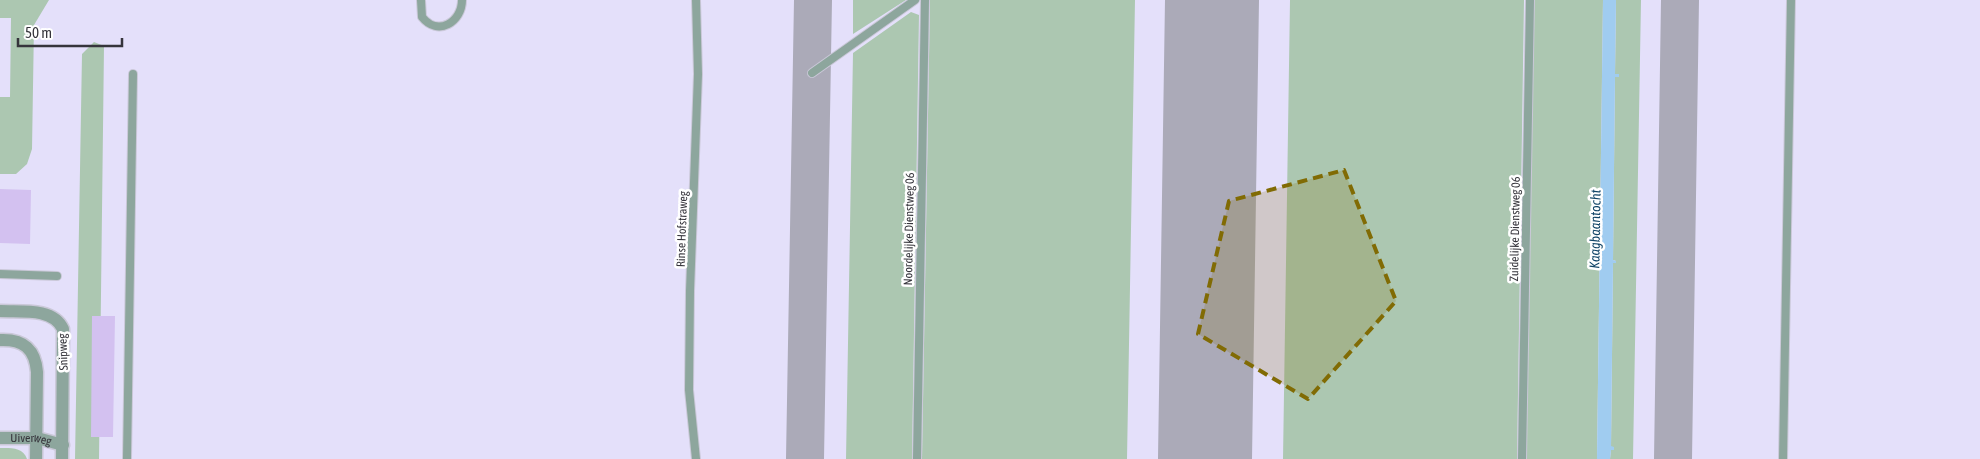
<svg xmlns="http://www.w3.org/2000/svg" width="1980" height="459" font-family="'Asap Condensed',sans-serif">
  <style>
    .built { fill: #e4e0fa }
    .green { fill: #acc7b1 }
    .water { fill: #a0ccf0 }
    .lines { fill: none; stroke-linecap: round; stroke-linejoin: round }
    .taxiway { stroke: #abaab8; stroke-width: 38 }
    .runway { stroke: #abaab8; stroke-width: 94 }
    .building { fill: #d3c1f0 }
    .service-casing { stroke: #cac8d8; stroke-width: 10 }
    .minor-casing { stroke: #cac8d8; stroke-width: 15 }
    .service { stroke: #8da69d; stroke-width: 8 }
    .minor { stroke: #8da69d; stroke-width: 12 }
    .marked { fill: #816b04; fill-opacity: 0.2; stroke: #816b04; stroke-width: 4; stroke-dasharray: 10 6; stroke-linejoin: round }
    .labels { text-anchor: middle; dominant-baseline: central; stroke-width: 5; stroke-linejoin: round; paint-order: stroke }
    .street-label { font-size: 12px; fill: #35343b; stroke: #fff }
    .water-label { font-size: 14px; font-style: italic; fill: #114567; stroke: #fff }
  </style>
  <rect width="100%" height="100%" fill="#efedff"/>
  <path class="built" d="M0,0H1980V459H0Z"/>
  <path class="green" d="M0,0H49L34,25L32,149L27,164L16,174H0V97H10L11,18H0Z
    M853,0H906L853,34Z
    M930,0H1135L1127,459H922Z
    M1290,0H1524L1517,459H1283Z
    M1534,0H1603L1597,459H1524Z
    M1616,0H1641L1633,459H1610L1611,450H1614V447H1611L1613,263H1616V261L1613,260L1615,77L1619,75L1615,74Z
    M911,12L919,15L912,459H846L853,53Z
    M94,42L104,46L99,459H75L82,54Z
    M0,448C11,448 23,447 27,459H0Z"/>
  <path class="water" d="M1603,0H1616L1615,74H1619V77H1615L1613,260L1616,261V263H1613L1611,446L1614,447V450H1611L1610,459H1597Z"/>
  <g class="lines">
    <path class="taxiway" d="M805,459L813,0
      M1673,459L1680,0"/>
    <path class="runway" d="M1205,459L1212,0"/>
  </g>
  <path class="building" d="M0,189L31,190L30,244L0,243Z
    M92,316H115L113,437H91Z"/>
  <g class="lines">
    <defs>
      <path id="service" d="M421,0L422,17C438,37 462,22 462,0
        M696,0L698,74L690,291L689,390L696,459
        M812,73L915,0
        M0,274L57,276
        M127,459L133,74
        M917,459L925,0
        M1522,459L1530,0
        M1783,459L1791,0"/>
      <g id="minor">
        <path d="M0,311C20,312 53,307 63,329L62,459"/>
        <path d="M0,340C23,339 35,348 37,372L36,459"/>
        <path id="s1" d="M0,438H37L63,445"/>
      </g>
    </defs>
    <use href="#service" class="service-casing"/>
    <use href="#minor" class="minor-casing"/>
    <use href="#service" class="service"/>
    <use href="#minor" class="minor"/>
  </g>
  <path class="marked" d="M1344,170L1396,301L1308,399L1198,334L1229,201Z"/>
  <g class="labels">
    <g class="street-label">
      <text transform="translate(682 229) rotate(-88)">Rinse Hofstraweg</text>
      <text transform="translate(909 229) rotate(-89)">Noordelijke Dienstweg 06</text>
      <text transform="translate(1515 229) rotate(-89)">Zuidelijke Dienstweg 06</text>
      <text transform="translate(63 352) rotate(-92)">Snipweg</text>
      <text stroke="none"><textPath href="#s1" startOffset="31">Uiverweg</textPath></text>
    </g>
    <g class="water-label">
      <text transform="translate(1595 229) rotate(-89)">Kaagbaantocht</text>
    </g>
  </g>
  <path d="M18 38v8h104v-8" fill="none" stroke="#35343b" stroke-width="2.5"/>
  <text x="25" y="38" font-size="15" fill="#35343b" stroke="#ffffff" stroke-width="4" paint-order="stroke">50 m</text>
</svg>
